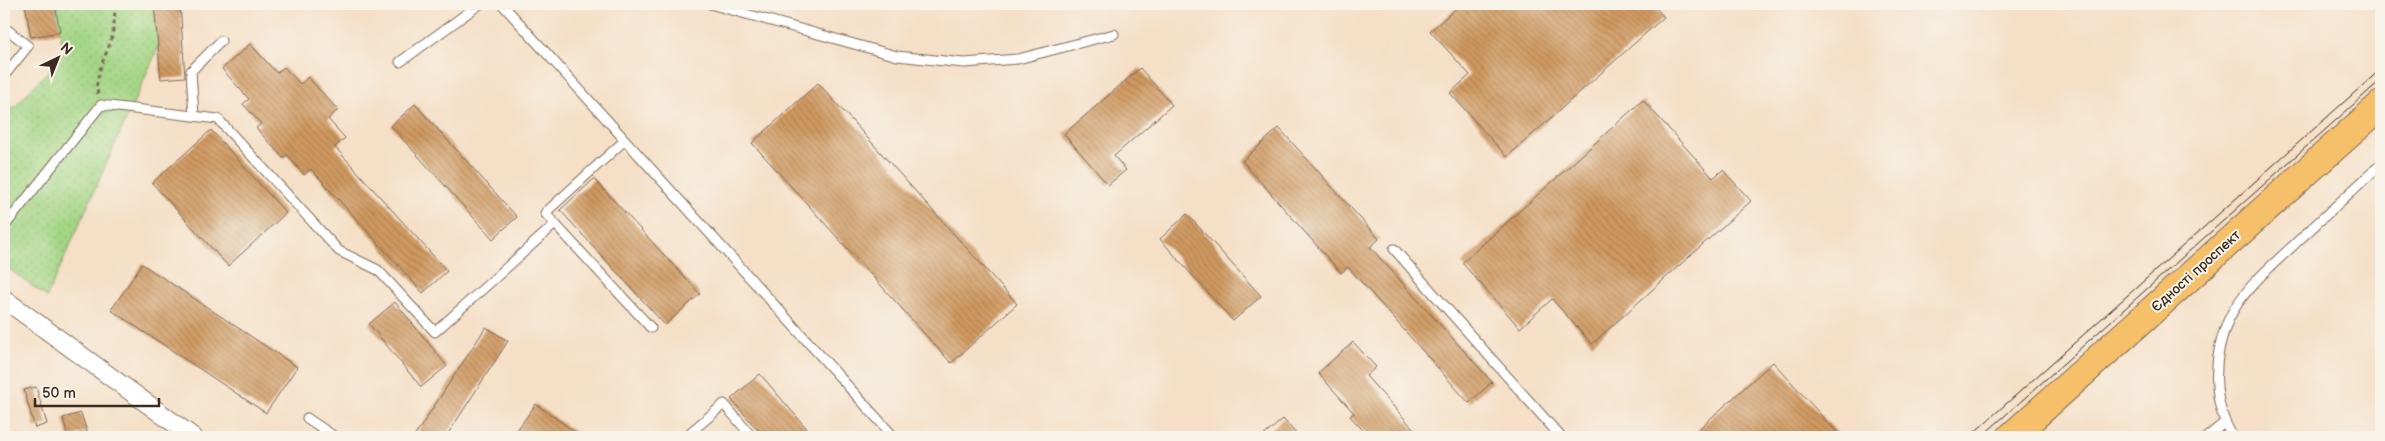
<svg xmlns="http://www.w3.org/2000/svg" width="2385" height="441" font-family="'Balsamiq Sans',sans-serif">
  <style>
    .grass { fill: url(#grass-dots); stroke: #6f8051 }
    .building { fill: url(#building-back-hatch) }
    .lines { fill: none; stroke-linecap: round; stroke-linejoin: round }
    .lane-casing { stroke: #7c6959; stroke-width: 11 }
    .street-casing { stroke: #7c6959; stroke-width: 20 }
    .primary-casing { stroke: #7c6959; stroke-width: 30 }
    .path { stroke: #7c6959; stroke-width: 3; stroke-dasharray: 4 4; stroke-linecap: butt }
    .lane { stroke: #fff; stroke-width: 9 }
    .street { stroke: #fff; stroke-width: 18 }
    .primary { stroke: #f6c06b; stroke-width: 28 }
    .tram { stroke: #3b2a1e; stroke-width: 1 }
    .labels { text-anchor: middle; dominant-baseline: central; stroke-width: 4; stroke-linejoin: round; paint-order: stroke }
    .street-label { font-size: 14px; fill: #3b2a1e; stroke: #f7f3e8 }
  </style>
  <defs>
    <pattern id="grass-dots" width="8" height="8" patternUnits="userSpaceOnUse" patternTransform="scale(1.25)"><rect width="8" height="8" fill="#a3d584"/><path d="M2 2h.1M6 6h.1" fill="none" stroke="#8db772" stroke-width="1.8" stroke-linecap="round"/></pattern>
    <pattern id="building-back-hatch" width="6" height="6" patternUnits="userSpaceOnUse" patternTransform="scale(1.25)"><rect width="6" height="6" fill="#d09961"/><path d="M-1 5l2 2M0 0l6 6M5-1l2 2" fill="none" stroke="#aa7d4f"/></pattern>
  </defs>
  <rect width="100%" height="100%" fill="#f7f3e8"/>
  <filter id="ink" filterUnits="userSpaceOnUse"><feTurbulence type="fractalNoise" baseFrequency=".02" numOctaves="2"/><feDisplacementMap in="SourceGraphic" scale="10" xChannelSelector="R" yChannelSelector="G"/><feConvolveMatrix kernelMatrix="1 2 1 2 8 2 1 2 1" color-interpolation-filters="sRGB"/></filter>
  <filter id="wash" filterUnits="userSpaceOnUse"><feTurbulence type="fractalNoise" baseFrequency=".0096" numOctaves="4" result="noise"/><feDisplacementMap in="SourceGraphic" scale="20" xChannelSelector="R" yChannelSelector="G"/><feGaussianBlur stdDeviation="1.12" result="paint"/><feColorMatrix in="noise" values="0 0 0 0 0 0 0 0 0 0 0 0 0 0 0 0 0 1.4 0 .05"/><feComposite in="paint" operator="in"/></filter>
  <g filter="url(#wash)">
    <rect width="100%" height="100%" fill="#f5dfc6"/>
    <path class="grass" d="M55,4H154L158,48L47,297L4,265V102L13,109L64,54Z"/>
    <g id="blocks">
      <path class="building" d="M25,4H55L60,32L31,37Z
        M154,4H180L185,77L161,79Z
        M1461,4H1652L1664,17L1507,157L1450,93L1470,75L1430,31Z
        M250,44L277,73L284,67L300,84L308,77L338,110L328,119L345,138L335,147L447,271L423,293L311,169L304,175L287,155L283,158L256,128L261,124L243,104L249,99L222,69Z
        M1140,68L1172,105L1114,156L1126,170L1108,185L1064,134Z
        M818,83L1017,304L951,363L752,143Z
        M1643,100L1713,178L1723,170L1751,201L1592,344L1552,299L1520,328L1462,263Z
        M415,104L517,217L493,239L391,126Z
        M1279,128L1379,239L1370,247L1492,382L1469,403L1348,267L1341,273L1242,161Z
        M211,130L286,213L228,266L152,183Z
        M594,179L700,294L665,325L560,210Z
        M1187,214L1261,296L1233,321L1160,239Z
        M142,264L297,367L266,413L111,310Z
        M395,302L447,366L421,387L369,324Z
        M486,327L508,341L446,437H414Z
        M1353,342L1376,367L1366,376L1421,437H1369L1350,416L1354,413L1318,373Z
        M1773,362L1841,437H1690Z
        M760,374L814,437H764L731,399Z
        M36,387L47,424L35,428L24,390Z
        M536,404L582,437H512Z
        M81,413L87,432L68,437L63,418Z
        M1283,419L1299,437H1262Z"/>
    </g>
  </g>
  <g filter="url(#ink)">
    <use href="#blocks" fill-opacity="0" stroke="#7c6959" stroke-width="1"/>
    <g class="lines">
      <defs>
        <path id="lane" d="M502,4L894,437
          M710,4L897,56L964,63L1018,59L1114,34
          M4,27L28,46L4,76
          M400,62L480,4
          M194,116L191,71L221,41
          M624,141L545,213L651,328
          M4,227L101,105L218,119L339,251L378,270L435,332L555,224
          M1394,249L1561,437
          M307,418L335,437
          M685,437L724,404L752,437
          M2207,437L2224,423
          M2233,437C2212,403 2212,358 2228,321C2243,288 2273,265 2298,241C2326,215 2354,189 2381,164"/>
        <path id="street" d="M4,299L193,437"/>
        <path id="primary" d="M2011,437L2381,105"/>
      </defs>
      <use href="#lane" class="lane-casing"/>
      <use href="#street" class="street-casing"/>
      <use href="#primary" class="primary-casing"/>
      <path class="path" d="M98,94C93,78 106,56 111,40C114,28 115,16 115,4"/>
      <use href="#lane" class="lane"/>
      <use href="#street" class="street"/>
      <use href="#primary" class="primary"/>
      <path class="tram" d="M1969,437L2381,69
        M1981,437L2381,80"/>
    </g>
  </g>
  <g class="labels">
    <g class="street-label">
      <text transform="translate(2196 271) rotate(-42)">Єдності проспект</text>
    </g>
  </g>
  <rect width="2385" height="441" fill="none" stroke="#f7f3e8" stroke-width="20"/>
  <g transform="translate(58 58) rotate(43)" stroke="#f7f3e8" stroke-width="4" paint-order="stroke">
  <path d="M0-4L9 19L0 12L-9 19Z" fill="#3b2a1e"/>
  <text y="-8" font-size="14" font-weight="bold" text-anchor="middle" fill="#3b2a1e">N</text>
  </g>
  <path d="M35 398v8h124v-8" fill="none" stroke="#3b2a1e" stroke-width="2.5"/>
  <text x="42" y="398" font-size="15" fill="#3b2a1e" stroke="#f7f3e8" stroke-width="4" paint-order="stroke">50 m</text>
</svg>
